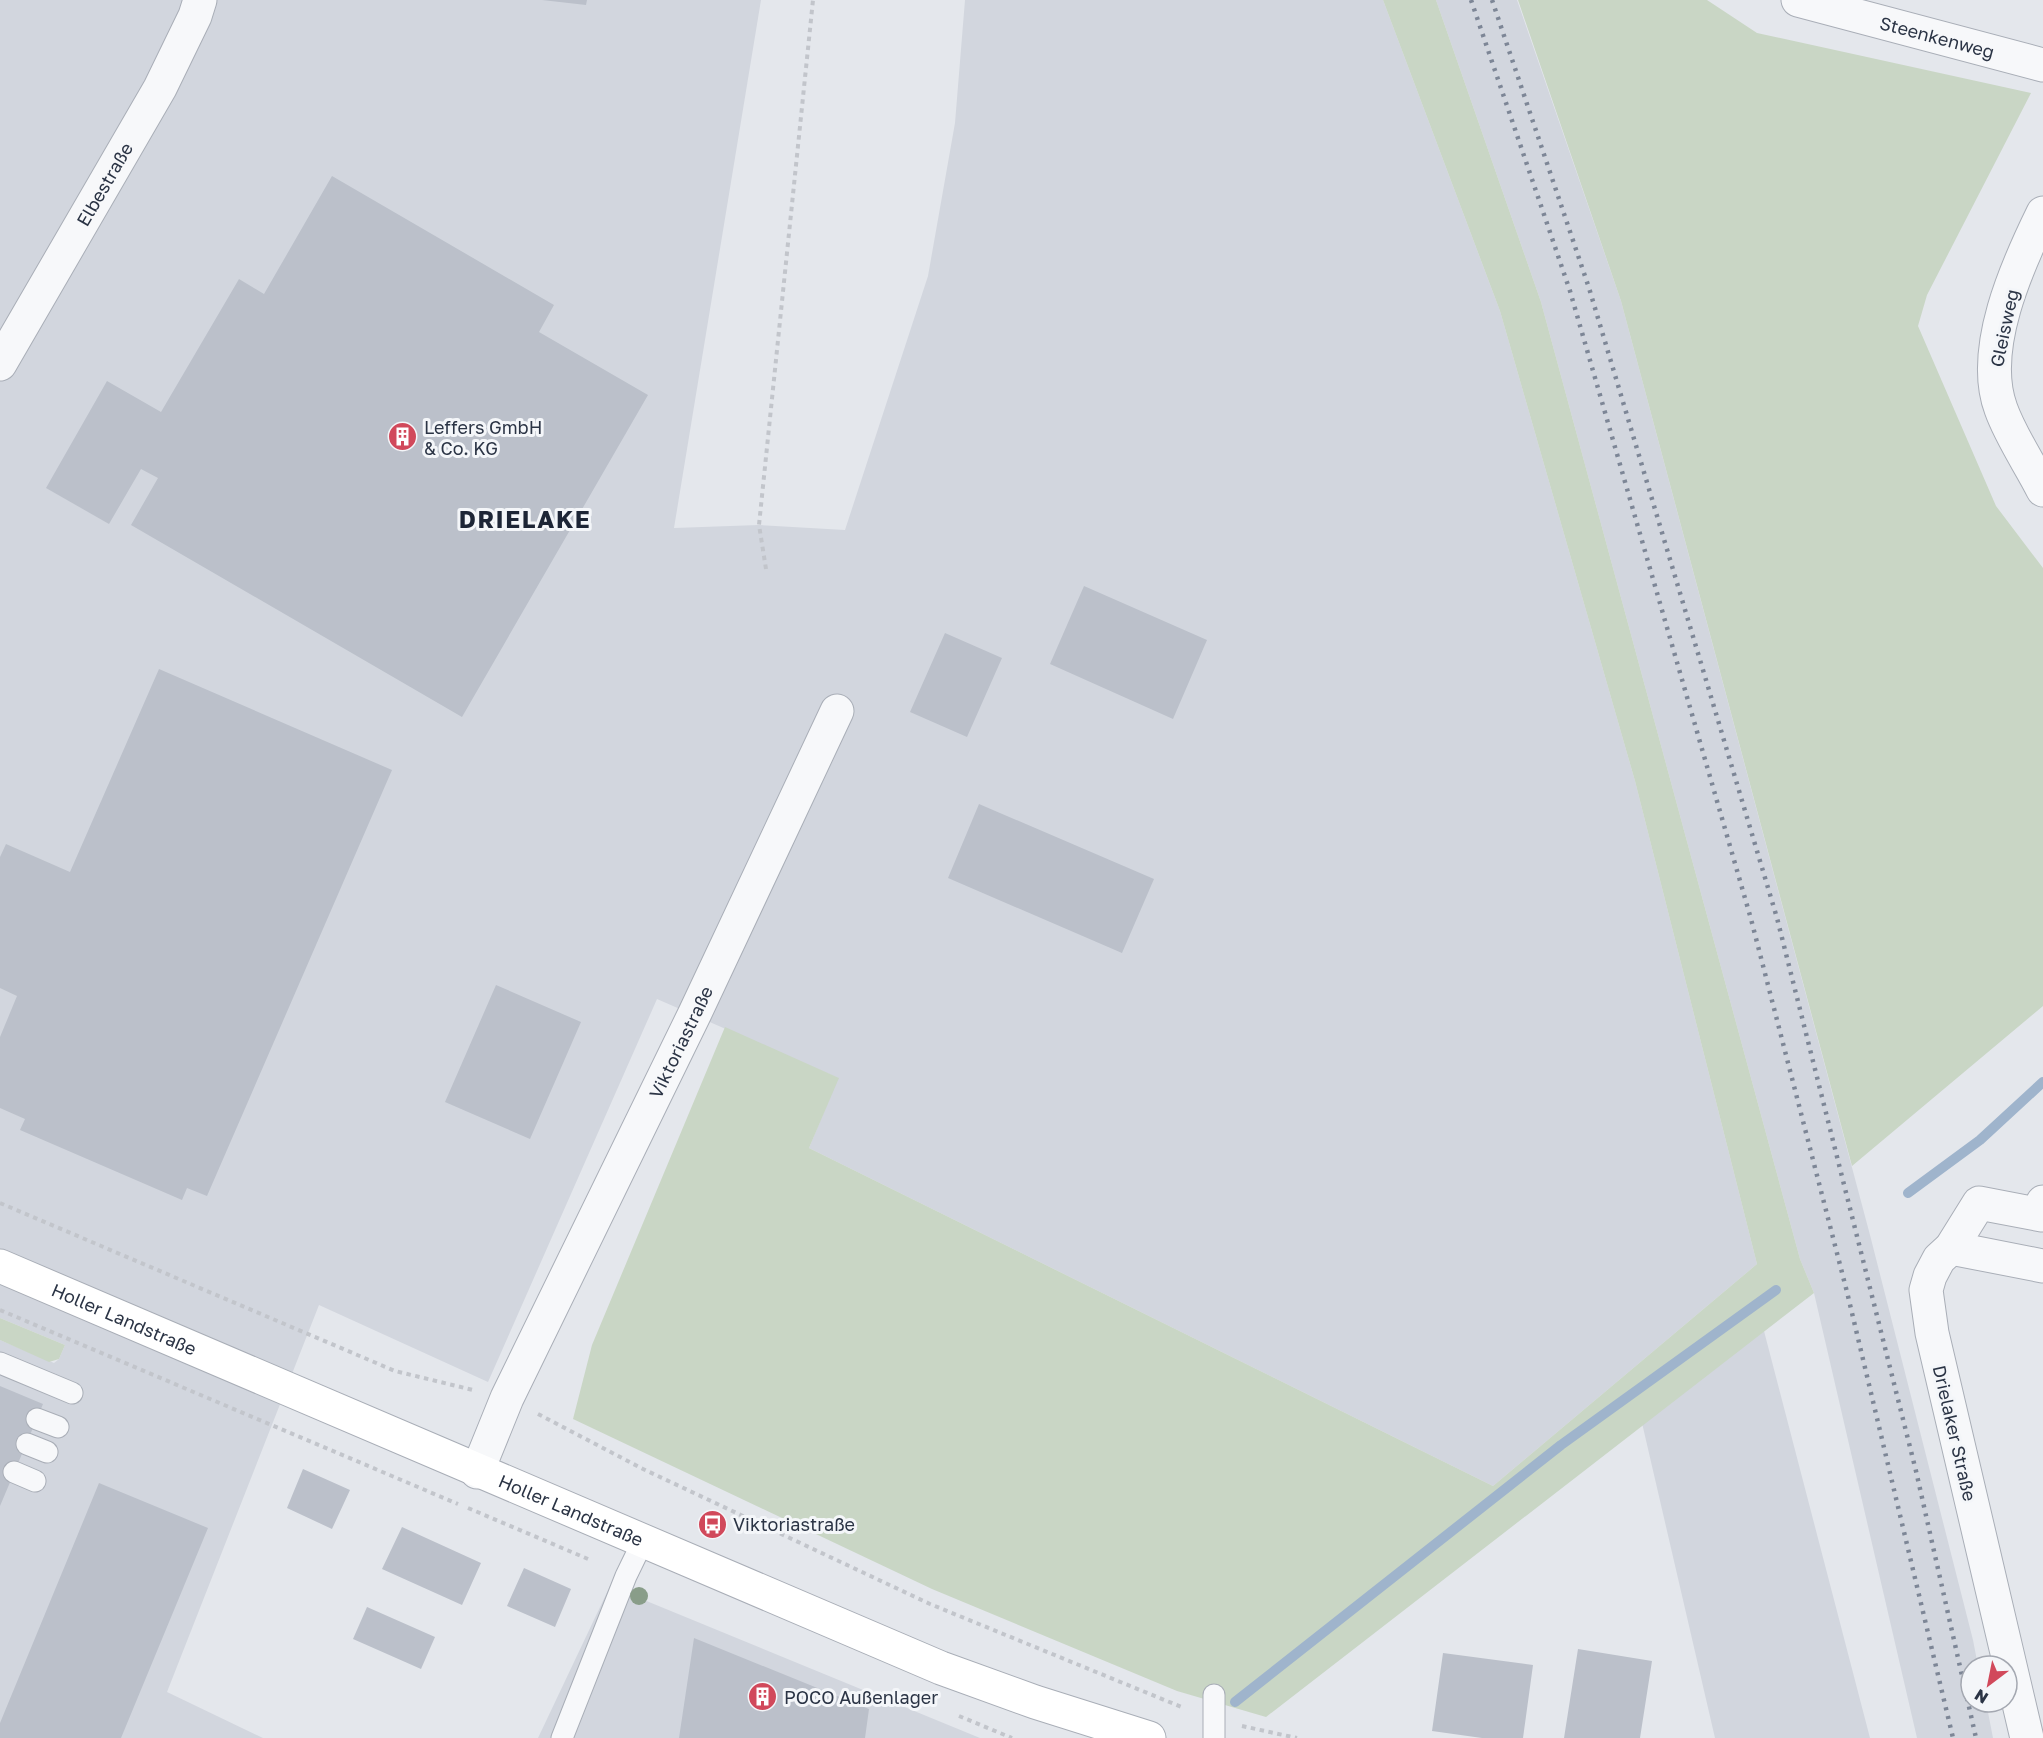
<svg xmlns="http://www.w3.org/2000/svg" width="2043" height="1738" font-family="'Golos Text',sans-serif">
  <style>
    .built { fill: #d2d6de }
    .green { fill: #c9d6c5 }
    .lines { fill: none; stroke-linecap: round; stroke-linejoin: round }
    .stream { stroke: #9fb4cc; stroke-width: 10 }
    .building { fill: #bbc0ca }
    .service-casing { stroke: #a9aeb7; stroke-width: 23 }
    .minor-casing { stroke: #a9aeb7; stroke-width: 35 }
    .secondary-casing { stroke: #a9aeb7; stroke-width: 35 }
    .path { stroke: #c2c5cb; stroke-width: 4; stroke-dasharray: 4.5 4.5; stroke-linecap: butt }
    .service { stroke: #f7f8fa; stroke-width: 21 }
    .minor { stroke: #f7f8fa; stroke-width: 33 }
    .secondary { stroke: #fff; stroke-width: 33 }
    .rail { stroke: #7d8696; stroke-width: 4.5; stroke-dasharray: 3 6; stroke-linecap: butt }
    .tree { fill: #899d89 }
    .labels { text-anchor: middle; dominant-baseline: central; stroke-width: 6; stroke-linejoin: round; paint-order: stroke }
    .street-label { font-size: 18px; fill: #2b3445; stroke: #f4f6f9 }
    .poi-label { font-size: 18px; fill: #2b3445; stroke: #f4f6f9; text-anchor: start }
    .district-label { font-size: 24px; font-weight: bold; letter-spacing: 1.5px; fill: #1d2536; stroke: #f4f6f9 }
  </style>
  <rect width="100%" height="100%" fill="#e4e7ec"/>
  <path class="built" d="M0,0H761L674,528L759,525L845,530L928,276L955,123L965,0H1383L1500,311L1635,781L1757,1264L1493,1486L809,1148L838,1078L657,999L488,1382L319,1305L167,1692L263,1738H0V1340L54,1363L59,1359L65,1345L0,1318Z
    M1436,0H1517L1621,301L1870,1235L1973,1640L1978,1666H1971V1702H1986L1993,1738H1917L1814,1293L1800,1259L1541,302Z
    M1764,1331L1870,1738H1715L1642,1423Z
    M610,1586L980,1738H538Z"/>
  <path class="green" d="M1383,0H1436L1541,302L1800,1259L1814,1293L1266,1717L1177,1691L932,1589L573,1419L592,1345L725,1027L839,1078L809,1148L1493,1486L1757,1264L1635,781L1500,311Z
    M1518,0H1707L1757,33L2031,93L1927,295L1918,326L1996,506L2043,568V1006L1852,1166L1621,301Z
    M0,1318L65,1345L59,1359L49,1362L0,1340Z"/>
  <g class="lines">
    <path class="stream" d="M1908,1193L1980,1140L2043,1082
      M1235,1702L1561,1445L1776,1290"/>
  </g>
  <path class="building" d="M542,0H587L586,5Z
    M332,176L554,305L539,332L648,395L462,717L131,525L158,478L141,469L109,524L46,488L107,381L161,412L239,279L264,294Z
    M1084,586L1207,640L1173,719L1050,664Z
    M945,633L1002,658L967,737L910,712Z
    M159,669L392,770L207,1196L187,1188L182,1200L20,1130L25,1119L0,1108V1037L17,996L0,988V857L6,844L70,872Z
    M979,804L1154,879L1122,953L948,878Z
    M496,985L581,1022L530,1139L445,1102Z
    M0,1386L43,1404L0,1506Z
    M303,1469L350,1490L332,1529L287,1508Z
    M99,1483L208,1528L121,1738H0V1723Z
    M402,1527L481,1563L462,1605L382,1569Z
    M524,1568L571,1589L555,1627L507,1606Z
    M367,1607L435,1637L421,1669L353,1639Z
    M694,1638L869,1709L865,1738H679Z
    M1578,1649L1652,1661L1640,1738H1564Z
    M1443,1653L1533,1665L1523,1738H1482L1432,1731Z"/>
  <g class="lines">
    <defs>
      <path id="service" d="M0,1363L72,1393
        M37,1419L58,1427
        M27,1444L47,1452
        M14,1472L35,1481
        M1214,1695V1738
        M562,1738L626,1576L643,1541"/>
      <g id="minor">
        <path id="s1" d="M1798,0L2043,65"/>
        <path d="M2043,213C2017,266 1979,350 2001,409C2011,437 2030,464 2043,490"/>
        <path id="s2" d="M0,364L160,88L195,16L200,0"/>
        <path d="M1951,1248L2043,1266"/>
        <path id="s3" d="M477,1472L507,1398L695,1013L837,711"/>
        <path d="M2027,1738L1932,1333L1926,1290L1930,1276L1939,1259L1951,1248L1979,1203L2042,1215L2043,1202"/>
      </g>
      <g id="secondary">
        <path id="s4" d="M0,1266L941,1668L1035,1702L1149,1738"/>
      </g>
    </defs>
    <use href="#service" class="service-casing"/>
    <use href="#minor" class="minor-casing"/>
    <use href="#secondary" class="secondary-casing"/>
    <path class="path" d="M766,569L759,525L813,0
      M0,1203L395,1371L473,1390
      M0,1310L458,1504
      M538,1414L643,1469L930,1604L1184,1708
      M468,1508L588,1559
      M959,1716L1012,1738
      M1242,1726L1297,1738"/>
    <use href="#service" class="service"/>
    <use href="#minor" class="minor"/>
    <use href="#secondary" class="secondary"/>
    <path class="rail" d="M1471,0L1570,291L1751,919L1847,1292L1953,1738
      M1492,0L1589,288L1777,918L1916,1471L1976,1738"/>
  </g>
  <circle class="tree" cx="639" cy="1596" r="9"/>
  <defs>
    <symbol id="building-disc" viewBox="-11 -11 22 22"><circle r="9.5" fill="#d1495b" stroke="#f4f6f9"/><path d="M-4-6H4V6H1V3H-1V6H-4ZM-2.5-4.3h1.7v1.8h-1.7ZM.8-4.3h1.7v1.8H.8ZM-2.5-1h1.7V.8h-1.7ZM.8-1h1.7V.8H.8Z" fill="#fff"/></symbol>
    <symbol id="bus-disc" viewBox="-11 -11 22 22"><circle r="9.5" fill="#d1495b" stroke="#f4f6f9"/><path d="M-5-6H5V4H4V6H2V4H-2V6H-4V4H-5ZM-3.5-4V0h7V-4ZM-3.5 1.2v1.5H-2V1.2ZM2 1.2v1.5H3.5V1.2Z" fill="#fff"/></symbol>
  </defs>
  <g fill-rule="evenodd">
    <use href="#building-disc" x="386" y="420" width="33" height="33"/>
    <use href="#bus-disc" x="696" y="1508" width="33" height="33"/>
    <use href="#building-disc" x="746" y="1680" width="33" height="33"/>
  </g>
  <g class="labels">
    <g class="street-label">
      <text stroke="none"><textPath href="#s1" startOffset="144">Steenkenweg</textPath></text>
      <text stroke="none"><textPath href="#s2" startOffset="208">Elbestraße</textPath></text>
      <text transform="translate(2004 328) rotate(-78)">Gleisweg</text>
      <text stroke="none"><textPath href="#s3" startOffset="476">Viktoriastraße</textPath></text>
      <text stroke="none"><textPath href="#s4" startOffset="135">Holler Landstraße</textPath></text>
      <text transform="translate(1955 1433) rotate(77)">Drielaker Straße</text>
      <text stroke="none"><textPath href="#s4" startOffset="621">Holler Landstraße</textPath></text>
    </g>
    <g class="poi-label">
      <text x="424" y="427">Leffers GmbH<tspan x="424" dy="21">&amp; Co. KG</tspan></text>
      <text x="733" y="1524">Viktoriastraße</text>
      <text x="784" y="1697">POCO Außenlager</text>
    </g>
    <g class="district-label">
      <text x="525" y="518">DRIELAKE</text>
    </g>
  </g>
  <g transform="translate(1989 1684) rotate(212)"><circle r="28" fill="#f4f6f9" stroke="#a4a8b1" stroke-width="1.5"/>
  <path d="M0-4.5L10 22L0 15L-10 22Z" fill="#d1495b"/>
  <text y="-9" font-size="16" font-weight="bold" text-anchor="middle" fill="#2b3445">N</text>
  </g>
</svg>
